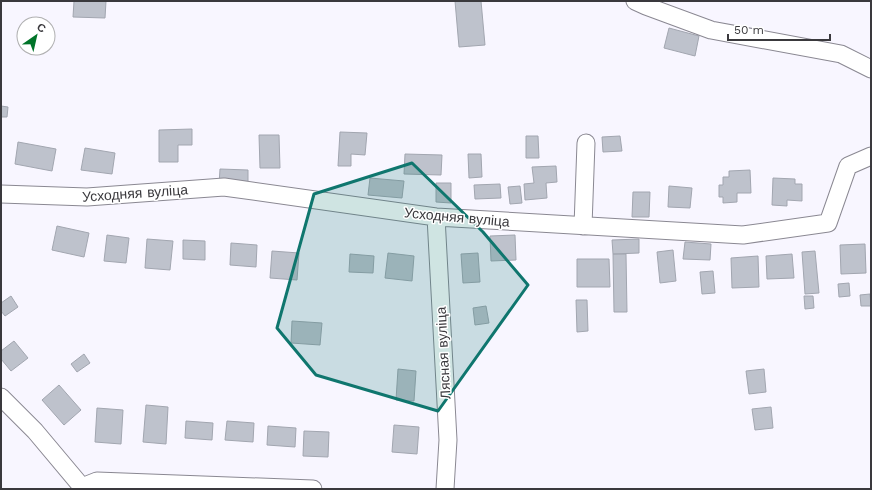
<svg xmlns="http://www.w3.org/2000/svg" width="872" height="490" font-family="'Work Sans',sans-serif">
  <style>
    .building { fill: #bec2cc; stroke: #a2a6b0 }
    .lines { fill: none; stroke-linecap: round; stroke-linejoin: round }
    .minor-casing { stroke: #8a8892; stroke-width: 19 }
    .minor { stroke: #fff; stroke-width: 17 }
    .marked { fill: #0f766e; fill-opacity: 0.2; stroke: #0f766e; stroke-width: 3; stroke-linejoin: round }
    .labels { text-anchor: middle; dominant-baseline: central; stroke-width: 3; stroke-linejoin: round; paint-order: stroke }
    .street-label { font-size: 14px; fill: #3a393d; stroke: #fff }
  </style>
  <rect width="100%" height="100%" fill="#f8f6ff"/>
  <path class="building" d="M74,1H106L105,18L73,17Z
    M455,1H481L485,45L459,47Z
    M669,28L699,36L695,56L664,48Z
    M1,106L8,107L7,117H1Z
    M192,129V145H178V162H159V130Z
    M340,132L367,133L365,155L351,154V166H338Z
    M259,135H279L280,168H260Z
    M526,136H538L539,158H526Z
    M620,136L622,151L603,152L602,137Z
    M18,142L56,149L52,171L15,164Z
    M85,148L115,153L112,174L81,170Z
    M405,154L442,155L441,175L404,174Z
    M468,154H481L482,177L469,178Z
    M556,166L557,182L546,183L547,198L525,200L524,184L534,183L532,167Z
    M220,169L248,170V186L219,185Z
    M750,170L751,193H737V202L723,203V197H719V185H723V177H729V171Z
    M370,178L404,181L402,198L368,195Z
    M773,178L795,179V184H802V201L787,200V206L772,205Z
    M436,183H451V203L436,202Z
    M500,184L501,198L475,199L474,185Z
    M520,186L522,203L510,204L508,187Z
    M669,186L692,188L690,208L668,207Z
    M633,192H650L649,217H632Z
    M57,226L89,233L84,257L52,250Z
    M107,235L129,238L126,263L104,261Z
    M515,235L516,260L491,261L490,236Z
    M147,239L173,241L170,270L145,268Z
    M639,239V253L613,254L612,240Z
    M183,240L205,241V260L183,259Z
    M685,242L711,244L710,260L683,259Z
    M231,243L257,245L256,267L230,265Z
    M865,244L866,273L841,274L840,245Z
    M673,250L676,281L660,283L657,252Z
    M272,251L299,253L297,280L270,278Z
    M815,251L819,293L805,294L802,252Z
    M388,253L414,256L412,281L385,278Z
    M478,253L480,282L463,283L461,254Z
    M350,254L374,256L373,273L349,272Z
    M613,254H626L627,312H614Z
    M792,254L794,278L767,279L766,256Z
    M758,256L759,287L732,288L731,258Z
    M577,259H609L610,287H577Z
    M713,271L715,293L702,294L700,272Z
    M849,283L850,296L839,297L838,284Z
    M870,294L871,306H861L860,295Z
    M11,296L18,307L5,316L1,311V303Z
    M804,296H813L814,308L805,309Z
    M576,300H587L588,331L577,332Z
    M486,306L489,323L475,325L473,308Z
    M292,321L322,323L320,345L291,343Z
    M14,341L28,358L11,371L1,359V351Z
    M84,354L90,363L77,372L71,364Z
    M398,369L416,371L414,401L396,400Z
    M764,369L766,392L749,394L746,371Z
    M59,385L81,410L64,425L42,400Z
    M146,405L168,407L166,444L143,442Z
    M771,407L773,428L755,430L752,409Z
    M97,408L123,410L121,444L95,442Z
    M186,421L213,423L212,440L185,438Z
    M227,421L254,423L253,442L225,440Z
    M394,425L419,427L417,454L392,452Z
    M268,426L296,428L295,447L267,445Z
    M304,431L329,432L328,457L303,456Z"/>
  <g class="lines">
    <defs>
      <path id="minor" d="M635,1L646,6L711,30L841,54L871,69
        M1,194L87,197L224,187L436,217L743,235L828,223L848,166L871,156
        M436,217L448,440L445,489
        M583,226L586,143
        M1,397L35,431L82,487V489
        M82,487L97,481L313,489"/>
    </defs>
    <use href="#minor" class="minor-casing"/>
    <use href="#minor" class="minor"/>
  </g>
  <path class="marked" d="M412,163L483,232L528,285L438,411L316,375L277,328L314,194Z"/>
  <g class="labels">
    <g class="street-label">
      <text transform="translate(135 193) rotate(-4)">Усходняя вуліца</text>
      <text transform="translate(457 217) rotate(5)">Усходняя вуліца</text>
      <text transform="translate(443 353) rotate(-93)">Лясная вуліца</text>
    </g>
  </g>
  <rect width="872" height="490" fill="none" stroke="#3a393d" stroke-width="4"/>
  <g transform="translate(36 36) rotate(34)"><circle r="19" fill="#ffffff" stroke="#b0b0b1"/>
  <path d="M0-3L7 15L0 10L-7 15Z" fill="#007429"/>
  <text y="-6" font-size="11" font-weight="bold" text-anchor="middle" fill="#3a393d">С</text>
  </g>
  <path d="M728 34v6h102v-6" fill="none" stroke="#3a393d" stroke-width="2"/>
  <text x="734" y="34" font-size="12" fill="#3a393d" stroke="#ffffff" stroke-width="3" paint-order="stroke">50 m</text>
</svg>
